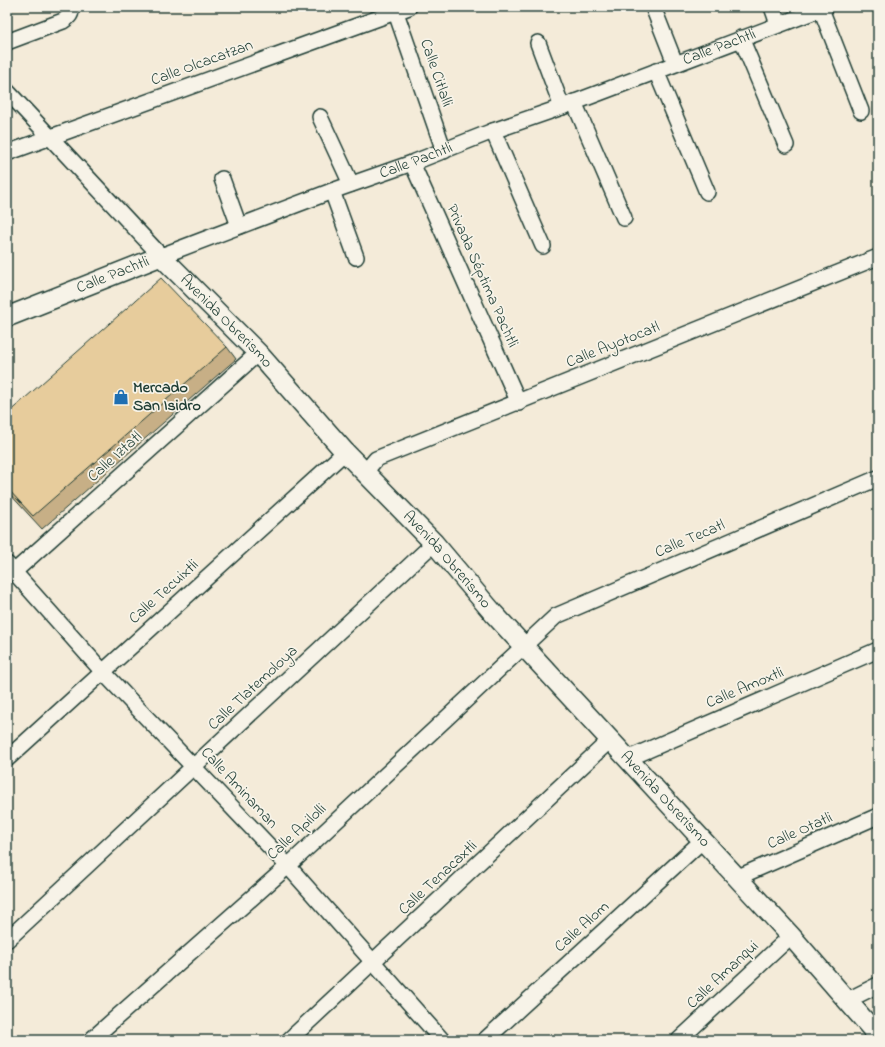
<svg xmlns="http://www.w3.org/2000/svg" width="885" height="1047" font-family="'Indie Flower',sans-serif">
  <style>
    .lines { fill: none; stroke-linecap: round; stroke-linejoin: round }
    .minor-casing { stroke: #1f3d34; stroke-width: 18 }
    .tertiary-casing { stroke: #1f3d34; stroke-width: 22 }
    .minor { stroke: #f7f3e8; stroke-width: 15 }
    .tertiary { stroke: #f7f3e8; stroke-width: 19 }
    .wall { fill: #c7af86; stroke: #1f3d34 }
    .building { fill: #e7cc9c; stroke: #1f3d34 }
    .labels { text-anchor: middle; dominant-baseline: central; stroke-width: 3.5; stroke-linejoin: round; paint-order: stroke }
    .street-label { font-size: 16px; fill: #1f3d34; stroke: #f7f3e8 }
    .poi-label { font-size: 16px; font-weight: bold; fill: #1f3d34; stroke: #f7f3e8; text-anchor: start }
  </style>
  <rect width="100%" height="100%" fill="#f4ebd9"/>
  <filter id="ink" filterUnits="userSpaceOnUse"><feTurbulence type="fractalNoise" baseFrequency=".025" numOctaves="2"/><feDisplacementMap in="SourceGraphic" scale="8" xChannelSelector="R" yChannelSelector="G"/><feConvolveMatrix kernelMatrix="1 2 1 2 8 2 1 2 1" color-interpolation-filters="sRGB"/></filter>
  <g filter="url(#ink)">
    <g class="lines">
      <defs>
        <g id="minor">
          <path d="M394,7L444,151"/>
          <path d="M653,7L675,63"/>
          <path d="M772,7L778,24"/>
          <path d="M821,9L861,111"/>
          <path d="M741,38L786,145"/>
          <path d="M7,42L63,21C69,17 72,14 71,7"/>
          <path d="M538,43L562,107"/>
          <path d="M656,71L707,192"/>
          <path id="s1" d="M7,91L161,256L332,191L412,163L493,131L562,107L826,7"/>
          <path d="M574,102L624,218"/>
          <path d="M320,117L351,184"/>
          <path d="M493,131L543,246"/>
          <path d="M7,153L409,7"/>
          <path d="M412,163L519,403"/>
          <path d="M222,179L239,226"/>
          <path d="M332,191L356,257"/>
          <path d="M365,472L376,459L878,257"/>
          <path d="M7,564L103,672L288,866L442,1040"/>
          <path d="M15,571L258,353"/>
          <path d="M7,759L345,452"/>
          <path d="M627,759L878,650"/>
          <path d="M736,878L878,816"/>
          <path d="M7,940L434,543"/>
          <path d="M846,1001L878,985"/>
          <path d="M91,1040L288,866L556,616L878,478"/>
          <path d="M289,1040L610,740"/>
          <path d="M485,1040L703,840"/>
          <path d="M679,1040L791,936"/>
        </g>
        <g id="tertiary">
          <path id="s2" d="M7,317L161,256L258,353L345,452L434,543L494,614L791,936L878,1036"/>
        </g>
      </defs>
      <use href="#minor" class="minor-casing"/>
      <use href="#tertiary" class="tertiary-casing"/>
      <use href="#minor" class="minor"/>
      <use href="#tertiary" class="tertiary"/>
    </g>
    <path class="wall" d="M227,347L236,359L42,529L7,491V414Z"/>
    <path class="building" d="M161,278L227,347L33,516L7,488V414Z"/>
  </g>
  <defs>
    <symbol id="shop-bare" viewBox="-9 -9 18 18"><path d="M-5-2.5h2.3a2.7 3.5 0 0 1 5.4 0H5L5.5 6h-11ZM-1.5-2.5h3a1.5 2.3 0 0 0-3 0Z" fill="#1f6fb2" stroke="#f7f3e8" stroke-width="2.5" paint-order="stroke"/></symbol>
  </defs>
  <g fill-rule="evenodd">
    <use href="#shop-bare" x="110" y="386" width="22" height="22"/>
  </g>
  <g class="labels">
    <g class="street-label">
      <text stroke="none"><textPath href="#s1" startOffset="822">Calle Pachtli</textPath></text>
      <text transform="translate(202 63) rotate(-20)">Calle Olcacatzan</text>
      <text transform="translate(436 73) rotate(71)">Calle Citlalli</text>
      <text stroke="none"><textPath href="#s1" startOffset="498">Calle Pachtli</textPath></text>
      <text stroke="none"><textPath href="#s2" startOffset="114">Calle Pachtli</textPath></text>
      <text transform="translate(482 276) rotate(66)">Privada Séptima Pachtli</text>
      <text stroke="none"><textPath href="#s2" startOffset="258">Avenida Obrerismo</textPath></text>
      <text transform="translate(613 345) rotate(-22)">Calle Ayotocatl</text>
      <text transform="translate(115 457) rotate(-42)">Calle Iztatl</text>
      <text transform="translate(690 539) rotate(-23)">Calle Tecatl</text>
      <text stroke="none"><textPath href="#s2" startOffset="583">Avenida Obrerismo</textPath></text>
      <text transform="translate(164 592) rotate(-42)">Calle Tecuixtli</text>
      <text transform="translate(253 688) rotate(-43)">Calle Tlatemoloya</text>
      <text transform="translate(745 688) rotate(-23)">Calle Amoxtli</text>
      <text transform="translate(239 788) rotate(47)">Calle Aminaman</text>
      <text stroke="none"><textPath href="#s2" startOffset="907">Avenida Obrerismo</textPath></text>
      <text transform="translate(800 831) rotate(-24)">Calle Otatli</text>
      <text transform="translate(297 832) rotate(-43)">Calle Apilolli</text>
      <text transform="translate(438 878) rotate(-43)">Calle Tenacaxtli</text>
      <text transform="translate(582 927) rotate(-42)">Calle Alom</text>
      <text transform="translate(723 975) rotate(-43)">Calle Amanqui</text>
    </g>
    <g class="poi-label">
      <text x="133" y="388">Mercado<tspan x="133" dy="18">San Isidro</tspan></text>
    </g>
  </g>
  <rect width="885" height="1047" fill="none" stroke="#f7f3e8" stroke-width="24"/>
  <rect x="12" y="12" width="861" height="1023" fill="none" stroke="#1f3d34" stroke-width="1.5" filter="url(#ink)"/>
</svg>
